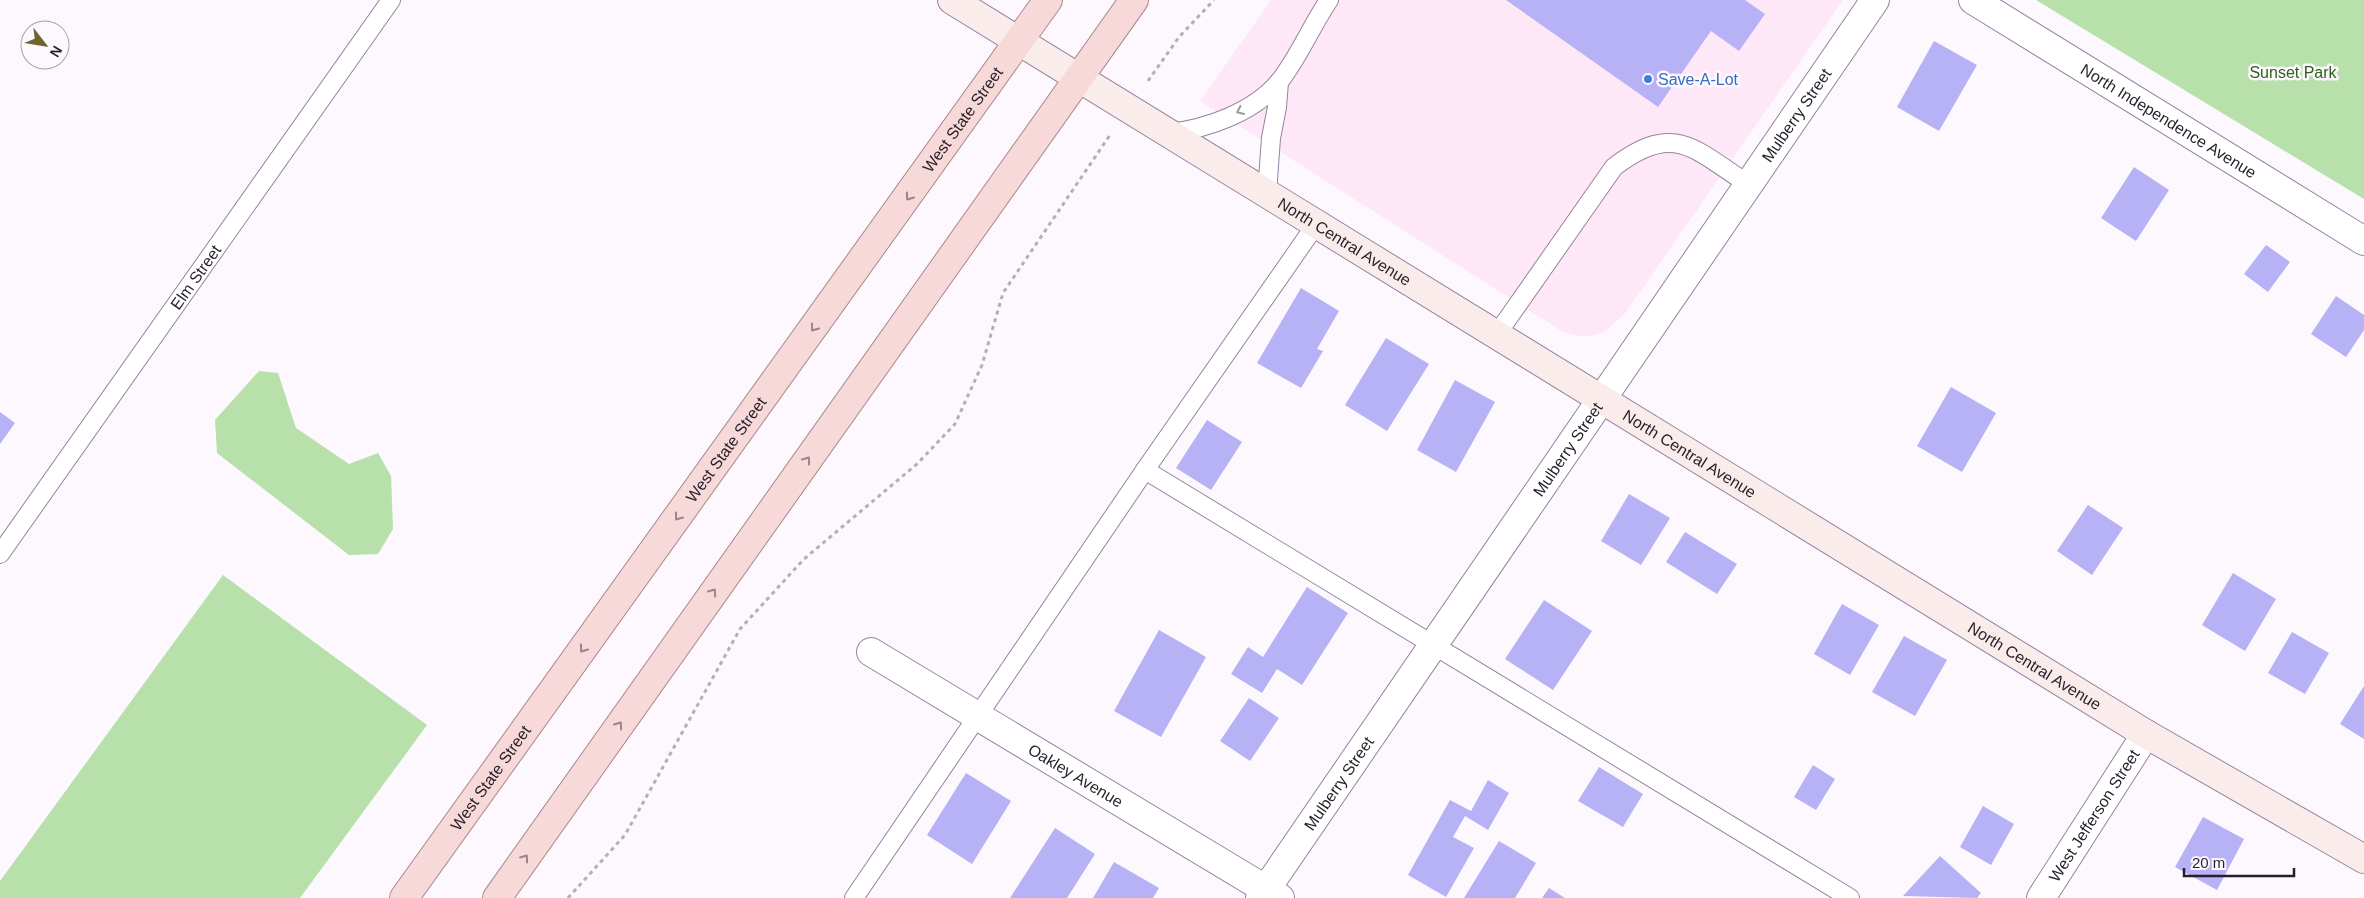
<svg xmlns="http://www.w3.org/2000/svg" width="2364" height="898" font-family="Arial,sans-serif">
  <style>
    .commercial { fill: #fee8f7 }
    .green { fill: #b7e0ab }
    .building { fill: #b7b1f5 }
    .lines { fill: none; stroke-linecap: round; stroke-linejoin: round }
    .lane-casing { stroke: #9683a0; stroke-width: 20 }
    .street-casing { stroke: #9683a0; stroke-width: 30 }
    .secondary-casing { stroke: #9683a0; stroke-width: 30 }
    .primary-casing { stroke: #ab888b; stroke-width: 30 }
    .path { stroke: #b4afb7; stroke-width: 3; stroke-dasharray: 4 4; stroke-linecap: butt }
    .lane { stroke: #fff; stroke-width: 18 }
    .street { stroke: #fff; stroke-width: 28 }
    .secondary { stroke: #fbecec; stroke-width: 28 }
    .primary { stroke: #f7d9d9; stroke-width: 28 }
    .oneway { stroke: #9d9a9f }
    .oneway2 { stroke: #99858a }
    .shop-dot { fill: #3f7fe0; stroke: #fcf8fe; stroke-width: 2 }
    .labels { text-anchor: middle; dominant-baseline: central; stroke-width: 5; stroke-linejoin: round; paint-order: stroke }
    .park-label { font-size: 16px; fill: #2c6217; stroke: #fcf8fe }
    .shop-label { font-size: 16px; fill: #366cbe; stroke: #fcf8fe; text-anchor: start }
    .street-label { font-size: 16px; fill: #261f2a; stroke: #fcf8fe }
  </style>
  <rect width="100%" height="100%" fill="#fcf8fe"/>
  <path class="commercial" d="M1271,0H1843L1624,315L1604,332L1585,337L1563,332L1200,101Z"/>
  <path class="green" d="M2036,0H2364V199Z
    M259,371L278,373L296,428L349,464L378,453L391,476L393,529L378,554L349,555L217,453L215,420Z
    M223,575L427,725L300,898H0V881Z"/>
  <path class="building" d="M1506,0H1745L1765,14L1739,51L1711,31L1658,107Z
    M1934,41L1977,65L1939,131L1897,107Z
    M2134,167L2169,190L2136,241L2101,218Z
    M2266,245L2290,262L2268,292L2244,274Z
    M1301,288L1339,311L1317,349L1323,351L1301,388L1257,363Z
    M2336,296L2364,315V330L2346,357L2311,334Z
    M1386,338L1429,364L1387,431L1345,405Z
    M1455,380L1495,402L1456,472L1417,450Z
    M1951,387L1996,413L1962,472L1917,446Z
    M0,412L15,423L0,444Z
    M1207,420L1242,442L1211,490L1176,468Z
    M1629,494L1670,518L1641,565L1601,541Z
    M2088,505L2123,528L2092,575L2057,551Z
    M1685,532L1737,564L1717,594L1666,562Z
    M2233,573L2276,599L2245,651L2202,625Z
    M1307,587L1348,613L1302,685L1277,669L1262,693L1231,674L1248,647L1263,657Z
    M1544,600L1592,631L1553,690L1505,659Z
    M1842,604L1879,625L1850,675L1814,654Z
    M1159,630L1206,657L1161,737L1114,711Z
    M2292,632L2329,653L2305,694L2268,673Z
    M1904,636L1947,660L1915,716L1872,692Z
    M2364,686V739L2340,724Z
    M1249,698L1279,718L1250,761L1220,741Z
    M1813,765L1835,779L1816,810L1794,797Z
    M1599,767L1643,794L1623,827L1578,801Z
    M966,773L1011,801L972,864L927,835Z
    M1488,780L1509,793L1488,830L1465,816L1453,837L1474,848L1446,897L1408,875L1450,800L1471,811Z
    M1983,806L2014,824L1991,865L1960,847Z
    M2203,817L2244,839L2217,890L2175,867Z
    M1055,828L1095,854L1067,898H1010Z
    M1499,841L1536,863L1515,898H1464Z
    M1940,856L1981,893L1977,898L1903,896Z
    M1114,862L1159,888L1153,898H1093Z
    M1549,888L1565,898H1542Z"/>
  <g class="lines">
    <defs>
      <g id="lane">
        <path d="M1169,133C1207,129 1254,112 1279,82C1297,60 1312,25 1329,0"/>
        <path d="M1267,193L1271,138L1277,107L1279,82"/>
        <path d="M1497,334L1614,167C1674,121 1694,149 1748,184"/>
        <path d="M1145,470L1850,898"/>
        <path id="s1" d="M0,554L391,0"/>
        <path d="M854,898L1145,470L1317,223"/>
      </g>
      <g id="street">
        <path id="s2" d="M1973,0L2364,241"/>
        <path id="s3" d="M871,652L1280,898"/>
        <path id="s4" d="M1260,898L1875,0"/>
        <path id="s5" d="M2041,898L2146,734"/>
      </g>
      <g id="secondary">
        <path id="s6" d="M952,0L2146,734L2364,859"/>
      </g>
      <g id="primary">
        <path id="s7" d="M404,898L1048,0"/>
        <path d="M497,898L1134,0"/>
      </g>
    </defs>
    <use href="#lane" class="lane-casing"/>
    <use href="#street" class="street-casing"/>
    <use href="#secondary" class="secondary-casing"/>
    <use href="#primary" class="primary-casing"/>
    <path class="path" d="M1148,81L1179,37L1214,0
      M568,898L625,835L740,629L804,559L917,464L955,424L982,365L1003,293L1110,135"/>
    <use href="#lane" class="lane"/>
    <use href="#street" class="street"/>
    <use href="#secondary" class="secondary"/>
    <use href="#primary" class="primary"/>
  </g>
  <defs><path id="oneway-chevron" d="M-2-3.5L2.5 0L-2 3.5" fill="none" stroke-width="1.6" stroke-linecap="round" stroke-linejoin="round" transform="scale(1.25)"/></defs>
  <use class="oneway" href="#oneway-chevron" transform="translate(1240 111) rotate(155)"/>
  <g class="oneway2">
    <use href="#oneway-chevron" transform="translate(909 197) rotate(126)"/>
    <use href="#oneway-chevron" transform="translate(814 328) rotate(126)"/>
    <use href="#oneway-chevron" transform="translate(807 460) rotate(-54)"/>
    <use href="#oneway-chevron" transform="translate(678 517) rotate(126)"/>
    <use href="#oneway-chevron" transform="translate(713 592) rotate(-55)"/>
    <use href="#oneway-chevron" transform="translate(583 649) rotate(126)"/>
    <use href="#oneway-chevron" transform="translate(619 725) rotate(-55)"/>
    <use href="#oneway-chevron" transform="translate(525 858) rotate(-55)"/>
  </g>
  <circle class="shop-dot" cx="1648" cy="79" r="5"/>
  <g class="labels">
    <g class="park-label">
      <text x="2293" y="72">Sunset Park</text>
    </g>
    <g class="shop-label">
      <text x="1658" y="79">Save-A-Lot</text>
    </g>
    <g class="street-label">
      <text stroke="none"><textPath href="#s4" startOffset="949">Mulberry Street</textPath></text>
      <text stroke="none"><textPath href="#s7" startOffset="958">West State Street</textPath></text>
      <text stroke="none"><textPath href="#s2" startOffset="230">North Independence Avenue</textPath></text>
      <text stroke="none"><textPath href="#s6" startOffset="461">North Central Avenue</textPath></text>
      <text stroke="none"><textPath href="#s1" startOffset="339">Elm Street</textPath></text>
      <text stroke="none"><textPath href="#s4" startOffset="544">Mulberry Street</textPath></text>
      <text stroke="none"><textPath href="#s7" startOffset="552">West State Street</textPath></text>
      <text stroke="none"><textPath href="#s6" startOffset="866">North Central Avenue</textPath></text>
      <text stroke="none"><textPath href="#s6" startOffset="1271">North Central Avenue</textPath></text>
      <text stroke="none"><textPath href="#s3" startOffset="239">Oakley Avenue</textPath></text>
      <text stroke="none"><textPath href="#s7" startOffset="148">West State Street</textPath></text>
      <text stroke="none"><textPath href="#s4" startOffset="139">Mulberry Street</textPath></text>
      <text stroke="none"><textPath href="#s5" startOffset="98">West Jefferson Street</textPath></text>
    </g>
  </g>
  <g transform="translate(45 45) rotate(121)"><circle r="24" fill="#fcf8fe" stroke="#a6a1a9"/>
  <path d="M0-4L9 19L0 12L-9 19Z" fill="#716330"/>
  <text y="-8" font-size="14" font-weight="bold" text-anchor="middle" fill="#261f2a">N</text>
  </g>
  <path d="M2184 868v8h110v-8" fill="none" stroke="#261f2a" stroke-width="2.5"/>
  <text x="2192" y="868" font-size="15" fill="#261f2a" stroke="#fcf8fe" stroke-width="4" paint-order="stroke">20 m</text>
</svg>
